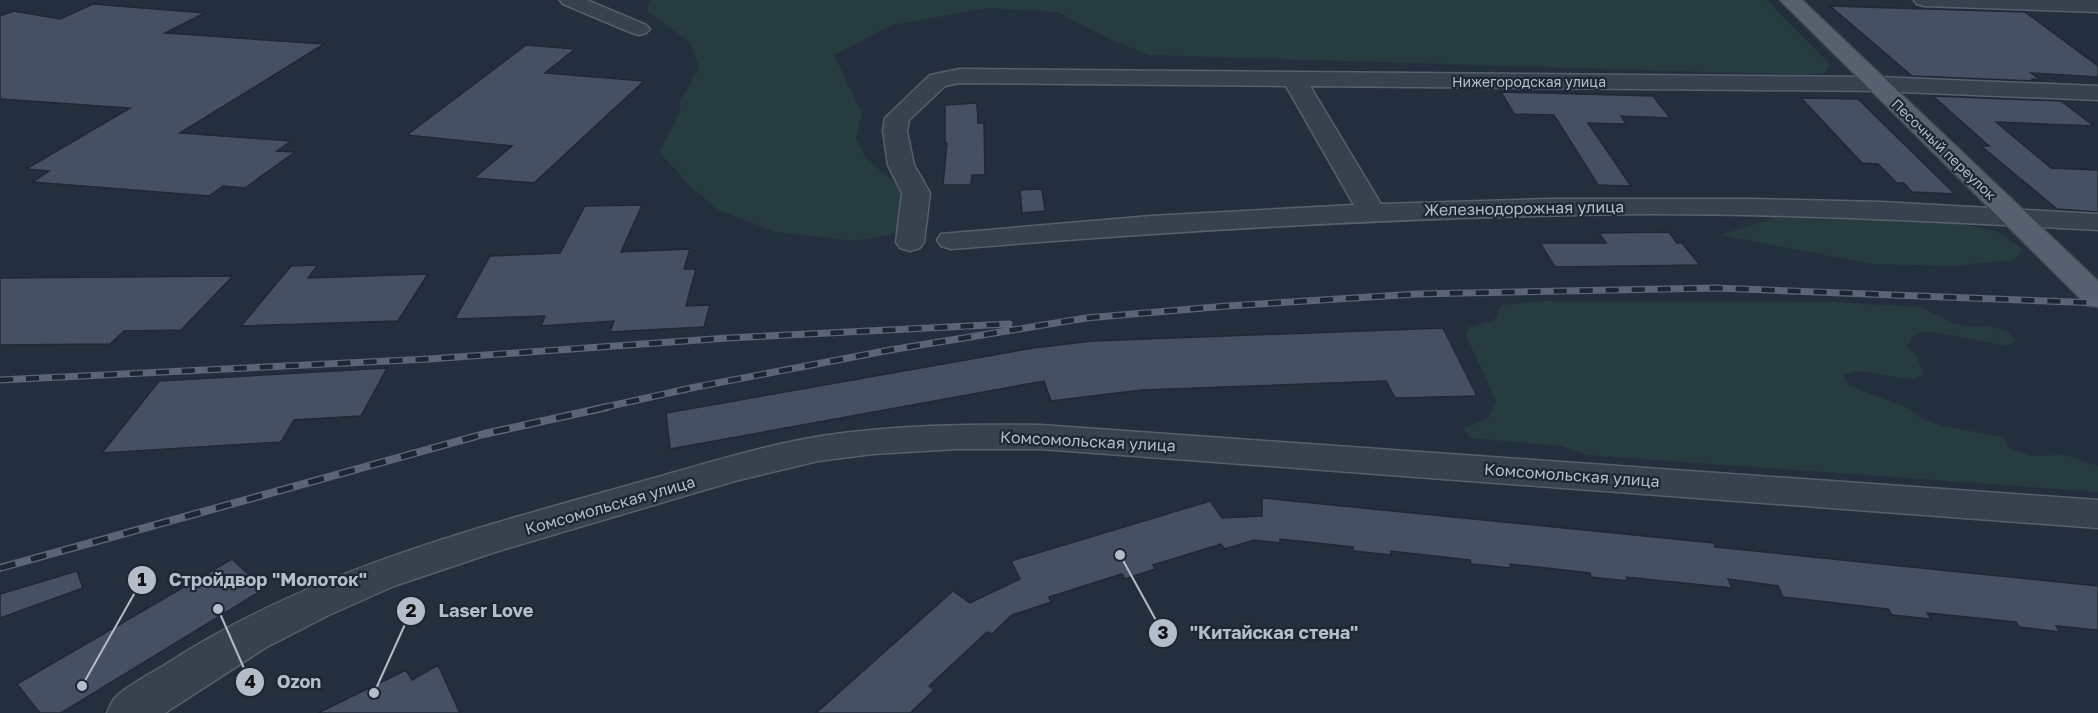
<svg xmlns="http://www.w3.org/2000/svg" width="2098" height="713" font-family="'Golos Text',sans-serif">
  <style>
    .green { fill: #263c3f }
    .building { fill: #455162; stroke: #1f2835; stroke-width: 1.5 }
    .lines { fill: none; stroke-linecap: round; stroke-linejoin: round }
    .minor-casing { stroke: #565f6c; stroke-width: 3 }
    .major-casing { stroke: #414a57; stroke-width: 3 }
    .minor { fill: #38414e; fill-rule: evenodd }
    .major { fill: #56606e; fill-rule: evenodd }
    .rail-far1-casing { stroke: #5a6575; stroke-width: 7 }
    .rail-casing { stroke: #5a6575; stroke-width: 8 }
    .rail-far1 { stroke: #1d2633; stroke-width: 4.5; stroke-dasharray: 13; stroke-linecap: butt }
    .rail { stroke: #1d2633; stroke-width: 5; stroke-dasharray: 16; stroke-linecap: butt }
    .labels { text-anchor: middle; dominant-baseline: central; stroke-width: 4.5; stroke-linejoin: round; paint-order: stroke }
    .far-street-label { font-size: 14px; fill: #b4bcc9; stroke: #1d2633 }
    .street-label { font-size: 16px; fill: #b4bcc9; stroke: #1d2633 }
    .leader { fill: none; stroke: #b4bcc9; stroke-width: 2 }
    .callout-dot { fill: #b4bcc9; stroke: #1d2633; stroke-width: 2 }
    .mark-label { font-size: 18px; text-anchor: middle; font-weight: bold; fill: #111 }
    .callout-label { font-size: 18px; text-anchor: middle; font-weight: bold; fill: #b4bcc9; stroke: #1d2633; stroke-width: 4.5; stroke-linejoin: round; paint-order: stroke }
  </style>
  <rect width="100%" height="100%" fill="#242f3e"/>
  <path class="green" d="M650,0H1767L1829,63L1826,73L1803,75L1149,55L1103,36L1058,12L989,8L892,25L834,55L862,114L856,138L867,160L902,188V232L856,241L776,232L720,211L690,186L659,152L679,115L681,99L699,68L690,42L647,11Z
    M1859,214L1925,216L1996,231L2024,250L2013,260L1953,266L1871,264L1721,235L1774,218Z
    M1541,301L1833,302L1920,307L1954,323L1973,327L1988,326L2007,331L2017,341L2008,346L1933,332L1917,333L1906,346L1917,356L1923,375L1914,380L1858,371L1844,375L1848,385L1908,408L1923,419L1942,426L2003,437L2010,449L2031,456L2065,455L2098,466V492L1588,455L1562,446L1470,438L1464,428L1488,418L1496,401L1466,335L1469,327L1494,320L1502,305Z"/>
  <path class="building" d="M93,4L205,13L165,33L324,44L180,133L291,141L277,151L295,152L245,188L223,186L209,196L32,182L49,171L26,169L130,108L0,99V16L14,11L60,19Z
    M1830,6L2025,12L2098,66V77L2031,73L2040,80L2032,79L2034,81L1912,76Z
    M526,45L575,49L545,73L644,81L534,183L474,178L512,146L407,135Z
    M1501,92L1653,96L1670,118L1621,116L1626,124L1588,123L1631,186L1598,185L1554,115L1514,114Z
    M1933,96L2061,101L2094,126L1996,122L2051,168L2098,170V212L2057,209L1981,146H1989Z
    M1801,98L1858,99L1955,194L1912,192L1904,183H1897L1878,164L1862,163Z
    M977,103L978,123H984L985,175H972L971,185H943L947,143H945V105Z
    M1042,189L1045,211L1022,213L1020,190Z
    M642,205L621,252L690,249L684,269H696L686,306L710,305L704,327L610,332L614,321L541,326L545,316L455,319L490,256L560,253L585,206Z
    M1669,232L1677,243H1682L1700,265L1555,267L1540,243H1606L1599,233Z
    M318,265L308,278L428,274L398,321L241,326L291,266Z
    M233,276L181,330L124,331L110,344L0,345V278Z
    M1443,328L1477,396L1395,398L1386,381L1142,390L1051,401L1044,381L670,449L666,413L1033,348L1092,341Z
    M387,368L361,416L294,420L281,442L102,453L159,381Z
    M1262,498L1714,543L1715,547L2098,586V630L2056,626L2060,632L2019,627L2016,622L1927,613L1931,619L1892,615L1888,609L1783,597L1778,586L1728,579L1732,588L1626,577L1627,581L1591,577L1590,573L1510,564L1511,568L1471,564L1470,560L1391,551V555L1353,551V547L1280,539V543L1254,540L1225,549L1221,544L1153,565L1155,569L1125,579L1122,574L1049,597L1051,602L1012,615L992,634L987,632L929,686L934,690L910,713H816L953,591L970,603L1020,579L1011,561L1210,501L1222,518L1262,516Z
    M232,559L264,589L61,713H40L17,684Z
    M77,571L83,588L0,618V594Z
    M438,665L460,713H318L406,670L412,680Z"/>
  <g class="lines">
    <defs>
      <path id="minor" d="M560,0H587L646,25L650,29L646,33L639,35L632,33L563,4Z
        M1914,0H2098V12L1924,6L1917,4Z
        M960,69L1878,77L2098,86V100L1878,91L1310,86L1381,204L1551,199H1752L1882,202L2098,214V230C1948,222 1798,214 1648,214C1415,216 1183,230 951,249L941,246L937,240L941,234L1151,216L1354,205L1286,86L960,83L945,86L909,120L907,131L914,165L930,193L924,242L920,248L910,251L900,248L896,242L902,193L888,165L883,131L885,118L930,75Z
        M1041,425L2098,500V528L1041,449H957L873,454L818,461L735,481L495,552L394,586L329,615L265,648L165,713H107C109,709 111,703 114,699C123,688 150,674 163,666C301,576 451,535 608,491C679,472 749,448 821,436C894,425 968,424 1041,425Z"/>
      <path id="major" d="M1780,0H1802L2098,281V307L2087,305Z"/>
    </defs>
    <use href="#minor" class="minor-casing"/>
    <use href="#major" class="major-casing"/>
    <use href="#minor" class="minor"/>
    <use href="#major" class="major"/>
    <defs>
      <path id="rail-far1" d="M0,380L429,359L728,338L1009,324
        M601,408L696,387L890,350L1086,318L1227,306L1417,294L1716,288L2098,303"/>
      <path id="rail" d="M0,568L484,434L607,407"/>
    </defs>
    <use href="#rail-far1" class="rail-far1-casing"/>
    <use href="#rail" class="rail-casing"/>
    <use href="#rail-far1" class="rail-far1"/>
    <use href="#rail" class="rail"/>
  </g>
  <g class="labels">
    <g class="far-street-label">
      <text x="1529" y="81">Нижегородская улица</text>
      <text transform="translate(1944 149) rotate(44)">Песочный переулок</text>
    </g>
    <g class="street-label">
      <text transform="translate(1524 208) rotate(-1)">Железнодорожная улица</text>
      <text transform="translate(1088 441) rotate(3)">Комсомольская улица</text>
      <text transform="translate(1572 475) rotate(4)">Комсомольская улица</text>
      <text transform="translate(610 505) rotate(-16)">Комсомольская улица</text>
    </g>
  </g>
  <path class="leader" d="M82 686L142 580M374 693L411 611M1120 555L1163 633M218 609L250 682"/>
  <g class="callout-dot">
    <circle cx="82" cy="686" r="6"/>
    <circle cx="374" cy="693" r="6"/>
    <circle cx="1120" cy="555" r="6"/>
    <circle cx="218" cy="609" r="6"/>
    <circle cx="142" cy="580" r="15"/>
    <circle cx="411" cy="611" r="15"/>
    <circle cx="1163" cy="633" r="15"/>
    <circle cx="250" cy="682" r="15"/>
  </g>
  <g class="mark-label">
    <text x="142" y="586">1</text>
    <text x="411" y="617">2</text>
    <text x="1163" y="639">3</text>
    <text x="250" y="688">4</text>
  </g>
  <g class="callout-label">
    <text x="268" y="586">Стройдвор "Молоток"</text>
    <text x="486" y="617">Laser Love</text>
    <text x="1274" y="639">"Китайская стена"</text>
    <text x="299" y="688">Ozon</text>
  </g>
</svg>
